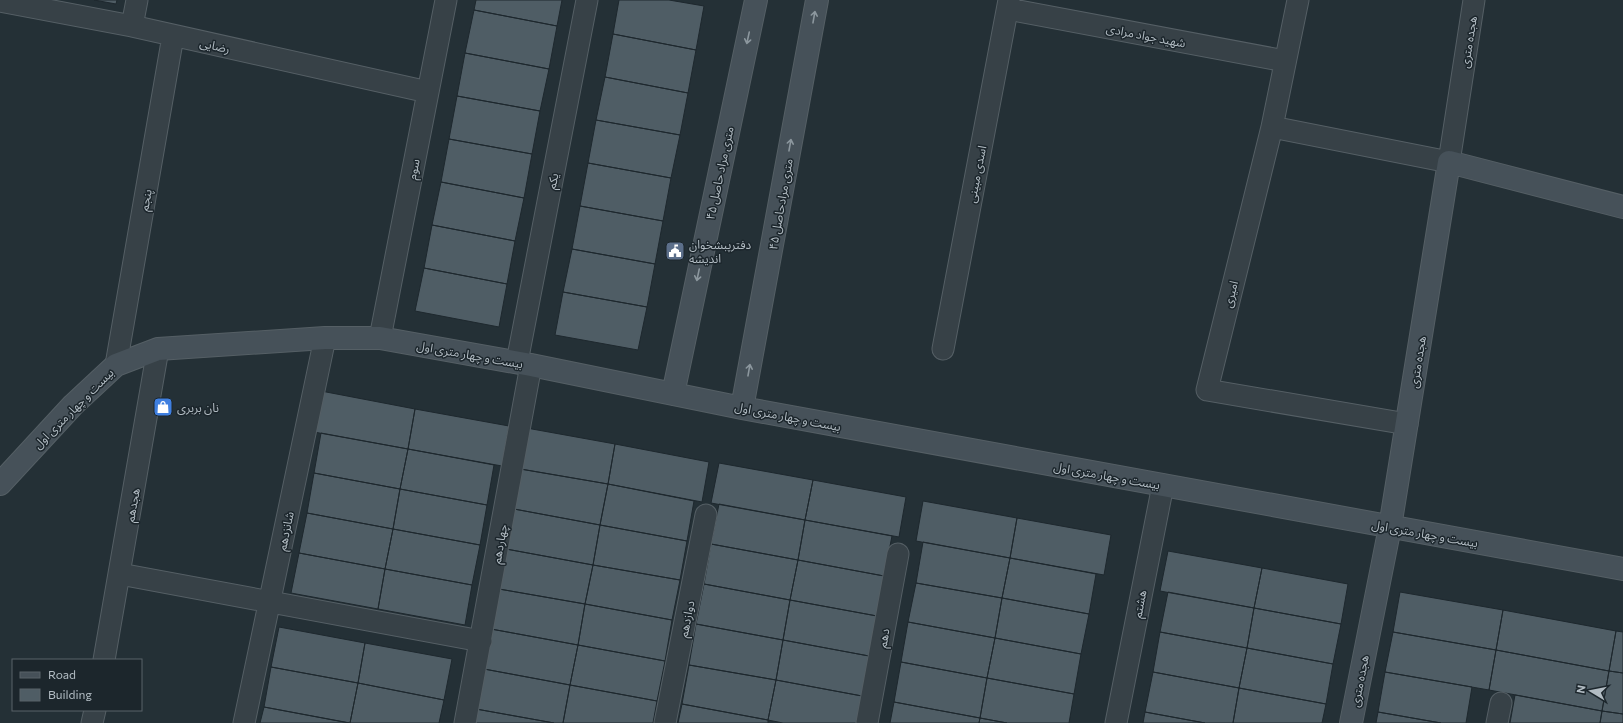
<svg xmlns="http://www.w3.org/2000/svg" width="1623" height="723" font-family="Commissioner,'Noto Sans Arabic',sans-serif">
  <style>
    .building { fill: #4f5d65; stroke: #1e282e }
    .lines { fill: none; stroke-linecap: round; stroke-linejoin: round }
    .street-casing { stroke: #555f65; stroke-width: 23 }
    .secondary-casing { stroke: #555f65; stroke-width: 24 }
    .street { stroke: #374147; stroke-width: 21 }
    .secondary { stroke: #465159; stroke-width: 22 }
    .oneway { stroke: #8c979e }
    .labels { text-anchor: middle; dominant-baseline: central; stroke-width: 3; stroke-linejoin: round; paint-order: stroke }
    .street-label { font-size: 12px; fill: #b2bcc3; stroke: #1c262c }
    .poi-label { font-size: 12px; fill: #b2bcc3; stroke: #1c262c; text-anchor: start }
  </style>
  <rect width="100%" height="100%" fill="#243036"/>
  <path class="building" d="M94,0H117L116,4Z
    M476,0H562L557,26L474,10Z
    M619,0H669L704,6L696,50L613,34Z
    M474,10L557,26L549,69L465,53Z
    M613,34L696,50L688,93L605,77Z
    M465,53L549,69L540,111L457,96Z
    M605,77L688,93L680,135L596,120Z
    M457,96L540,111L532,154L449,139Z
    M596,120L680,135L671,178L588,163Z
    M449,139L532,154L524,198L441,182Z
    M588,163L671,178L663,221L580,206Z
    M441,182L524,198L515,241L432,225Z
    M580,206L663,221L655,264L572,249Z
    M432,225L515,241L507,284L424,268Z
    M572,249L655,264L647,307L563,292Z
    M424,268L507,284L499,327L415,311Z
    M563,292L647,307L638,350L555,335Z
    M321,391L415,409L408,449L314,432Z
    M415,409L509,426L502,466L408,449Z
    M521,427L615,444L608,484L514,468Z
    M321,433L408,449L400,489L314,473Z
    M615,444L709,462L702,502L608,484Z
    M408,449L494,465L487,505L400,489Z
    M719,463L813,480L805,520L711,503Z
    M521,469L608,484L600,525L514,509Z
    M314,473L400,489L393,529L307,513Z
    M813,480L906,497L899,537L805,520Z
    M608,484L694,501L687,541L600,525Z
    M400,489L487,505L480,545L393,529Z
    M923,501L1017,518L1010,558L916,541Z
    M719,504L805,520L798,560L711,544Z
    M514,509L600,525L593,565L506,549Z
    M307,513L393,529L385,569L299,553Z
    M1017,518L1111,535L1104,575L1010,558Z
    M805,520L892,536L884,576L798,560Z
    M600,525L687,541L680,580L593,565Z
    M393,529L480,545L472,585L385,569Z
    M923,542L1010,558L1002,598L916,583Z
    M711,544L798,560L790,600L704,584Z
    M506,549L593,565L585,604L499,589Z
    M1168,551L1262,568L1254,608L1160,591Z
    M299,553L385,569L378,609L291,593Z
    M1010,558L1096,574L1089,614L1002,598Z
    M798,560L884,576L877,616L790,600Z
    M593,565L680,580L672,620L585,604Z
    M1262,568L1348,584L1341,624L1254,608Z
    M385,569L472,585L465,625L378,609Z
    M916,583L1002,598L995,638L908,622Z
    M704,584L790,600L783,640L696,624Z
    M499,589L585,604L578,645L491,629Z
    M1168,592L1254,608L1247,648L1160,632Z
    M1400,592L1503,610L1496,650L1393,632Z
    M1002,598L1089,614L1081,654L995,638Z
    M790,600L877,616L869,656L783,640Z
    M585,604L672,620L665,661L578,645Z
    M1254,608L1341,624L1333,664L1247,648Z
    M1503,610L1616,631L1609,671L1496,650Z
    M908,622L995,638L987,678L901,662Z
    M696,624L783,640L776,680L689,665Z
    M279,627L365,643L358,683L271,667Z
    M491,629L578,645L570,685L484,669Z
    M1616,631L1623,632V673L1609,671Z
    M1160,632L1247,648L1239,688L1153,672Z
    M1393,632L1496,650L1489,690L1385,672Z
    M995,638L1081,654L1074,694L987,678Z
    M783,640L869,656L862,696L776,680Z
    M365,643L452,659L444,700L358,683Z
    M578,645L665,661L657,701L570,685Z
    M1247,648L1333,664L1326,704L1239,688Z
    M1496,650L1609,671L1602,711L1489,690Z
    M901,662L987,678L980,718L894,702Z
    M689,665L776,680L768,720L682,704Z
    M271,667L358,683L350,723L264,707Z
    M484,669L570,685L563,723H554L476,709Z
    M1609,671L1623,673V714L1602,711Z
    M1153,672L1239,688L1233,723H1205L1145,712Z
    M1385,672L1472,687L1466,723H1441L1378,712Z
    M987,678L1074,694L1069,723H1007L980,718Z
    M776,680L862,696L857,723H783L768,720Z
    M358,683L444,700L439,723H350Z
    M570,685L657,701L653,723H563Z
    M1239,688L1326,704L1322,723H1233Z
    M1515,695L1602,711L1600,723H1510Z
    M894,702L980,718L979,723H890Z
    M682,704L768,720V723H678Z
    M264,707L349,723H260Z
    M476,709L554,723H474Z
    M1602,711L1623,714V723H1600Z
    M1145,712L1205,723H1143Z
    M1378,712L1441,723H1376Z
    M980,718L1007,723H979Z"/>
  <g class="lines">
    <defs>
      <path id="street" d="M1298,0L1272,127L1207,390L1407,424
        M0,1L132,26L428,92
        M1008,9L1285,61
        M132,26L137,0
        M1272,127L1449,162L1474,0
        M380,338L446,0
        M943,349L1009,0
        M517,362L587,0
        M116,365L173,36
        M120,574L481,641
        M104,660L158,349
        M92,723L95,710
        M244,723L325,338
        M465,723L531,365
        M665,723L706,515
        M867,723L898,554
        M1116,723L1163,485
        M1497,723L1501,703"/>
      <path id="secondary" d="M673,394L756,0
        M742,408L817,0
        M0,484L73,405L116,365L158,349L325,338H380L531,365L742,408L1623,569
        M1351,723L1390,527L1449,162L1623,207"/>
    </defs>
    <use href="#street" class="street-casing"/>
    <use href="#secondary" class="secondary-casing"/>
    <use href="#street" class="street"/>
    <use href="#secondary" class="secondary"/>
  </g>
  <defs><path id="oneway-shaft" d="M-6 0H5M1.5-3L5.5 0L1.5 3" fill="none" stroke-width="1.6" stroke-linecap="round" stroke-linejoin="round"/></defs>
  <g class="oneway">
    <use href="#oneway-shaft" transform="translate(814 17) rotate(-80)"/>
    <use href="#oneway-shaft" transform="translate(748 38) rotate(102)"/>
    <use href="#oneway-shaft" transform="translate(790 145) rotate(-80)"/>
    <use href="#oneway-shaft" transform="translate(698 275) rotate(102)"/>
    <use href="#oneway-shaft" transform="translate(749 370) rotate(-80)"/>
  </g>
  <defs>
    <symbol id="civic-square" viewBox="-11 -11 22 22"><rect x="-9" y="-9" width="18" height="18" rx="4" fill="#5c6f8a" stroke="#1c262c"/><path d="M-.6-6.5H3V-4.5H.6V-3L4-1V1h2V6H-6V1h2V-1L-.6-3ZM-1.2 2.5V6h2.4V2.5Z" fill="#fff"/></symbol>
    <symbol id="shop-square" viewBox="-11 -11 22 22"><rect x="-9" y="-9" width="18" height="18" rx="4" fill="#3f7fe0" stroke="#1c262c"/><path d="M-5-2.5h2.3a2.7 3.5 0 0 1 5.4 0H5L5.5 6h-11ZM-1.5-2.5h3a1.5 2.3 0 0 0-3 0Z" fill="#fff"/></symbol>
  </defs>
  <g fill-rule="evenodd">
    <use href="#civic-square" x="664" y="240" width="22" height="22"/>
    <use href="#shop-square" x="152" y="396" width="22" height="22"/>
  </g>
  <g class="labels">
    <g class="street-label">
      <text transform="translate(1146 35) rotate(11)">شهید جواد مرادی</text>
      <text transform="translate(1468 42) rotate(-81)">هجده متری</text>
      <text transform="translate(215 45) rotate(13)">رضایی</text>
      <text transform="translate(413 169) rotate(-79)">سوم</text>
      <text transform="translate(719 173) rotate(-78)">۴۵ متری مراد حاصل</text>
      <text transform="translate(976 174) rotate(-79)">اسدی مبینی</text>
      <text transform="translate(552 181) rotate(-79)">یکم</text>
      <text transform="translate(145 200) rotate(-80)">پنجم</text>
      <text transform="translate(780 204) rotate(-80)">۴۵ متری مرادحاصل</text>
      <text transform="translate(1230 294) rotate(-76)">امیری</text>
      <text transform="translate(470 354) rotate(10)">بیست و چهار متری اول</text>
      <text transform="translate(1417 362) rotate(-81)">هجده متری</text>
      <text transform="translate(73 408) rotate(-45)">بیست و چهار متری اول</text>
      <text transform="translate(788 416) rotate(11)">بیست و چهار متری اول</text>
      <text transform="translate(1107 475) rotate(10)">بیست و چهار متری اول</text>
      <text transform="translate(132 505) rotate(-80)">هجدهم</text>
      <text transform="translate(285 531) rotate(-78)">شانزدهم</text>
      <text transform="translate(1425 533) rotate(10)">بیست و چهار متری اول</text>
      <text transform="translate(499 544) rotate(-80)">چهاردهم</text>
      <text transform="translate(1139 604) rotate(-79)">هشتم</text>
      <text transform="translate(686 619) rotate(-79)">دوازدهم</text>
      <text transform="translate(883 638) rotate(-80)">دهم</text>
      <text transform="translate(1359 681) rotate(-79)">هجده متری</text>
    </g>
    <g class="poi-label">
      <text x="689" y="244">دفترپبشخوان<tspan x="689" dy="14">اندیشه</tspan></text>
      <text x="177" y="407">نان بربری</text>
    </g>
  </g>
  <rect x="12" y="659" width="130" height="52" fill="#1c262c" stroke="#586268"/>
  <rect x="20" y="672" width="20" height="6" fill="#465159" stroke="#586268"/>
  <text x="48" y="679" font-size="12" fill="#b2bcc3">Road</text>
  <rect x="20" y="689" width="20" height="12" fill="#4f5d65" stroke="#586268"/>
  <text x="48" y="699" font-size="12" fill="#b2bcc3">Building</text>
  <g transform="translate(1591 691) rotate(280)" stroke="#1c262c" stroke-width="3" paint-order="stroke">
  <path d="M0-3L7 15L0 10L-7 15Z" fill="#b2bcc3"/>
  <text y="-6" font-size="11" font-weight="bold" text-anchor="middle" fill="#b2bcc3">N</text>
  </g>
</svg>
